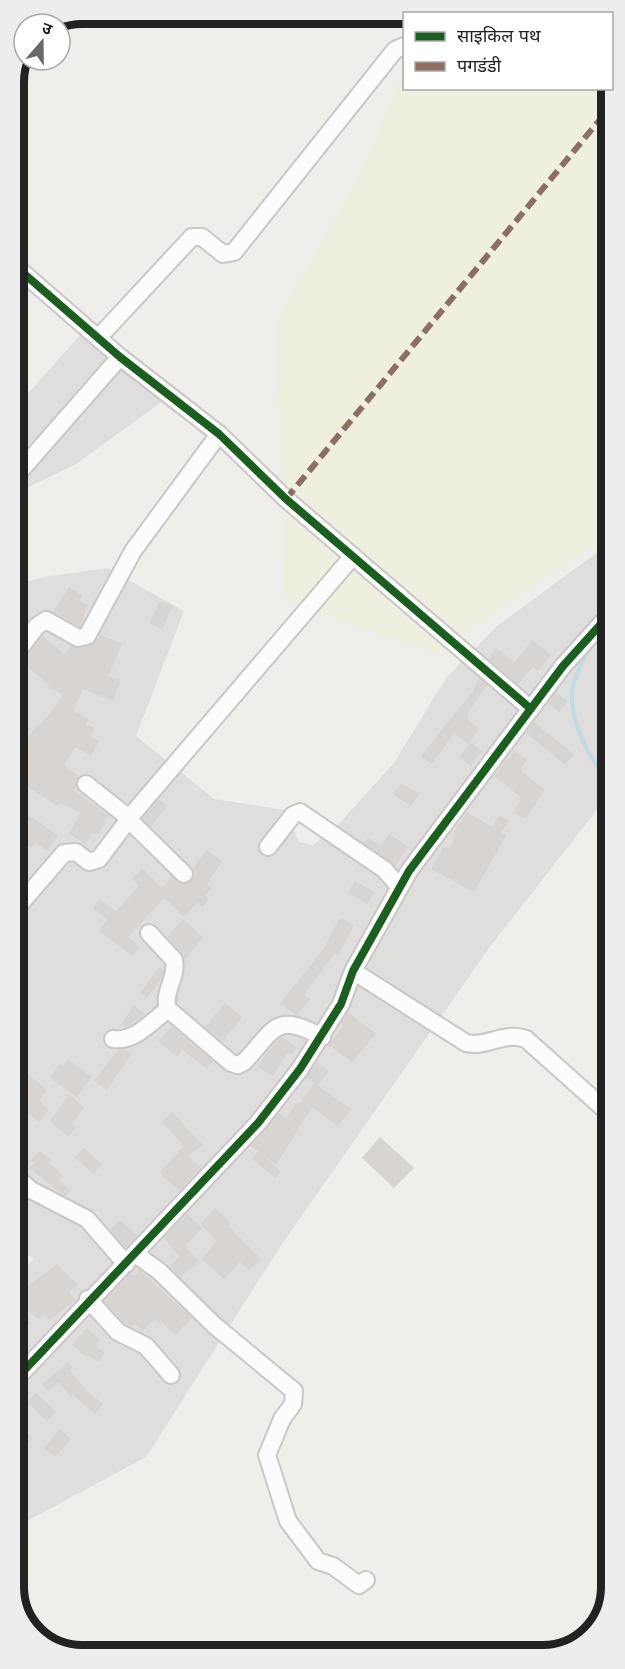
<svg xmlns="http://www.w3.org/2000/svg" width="625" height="1669" font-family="Jost,'Noto Sans Devanagari',sans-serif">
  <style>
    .residential { fill: #dfdedc }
    .farmland { fill: #efefdf }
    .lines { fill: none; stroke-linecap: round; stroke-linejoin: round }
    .stream { stroke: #bfdbe3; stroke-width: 4 }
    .building { fill: #d7d4d2 }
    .minor-casing { stroke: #c9c8c7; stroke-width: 20 }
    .minor { stroke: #fdfcfc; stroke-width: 16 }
    .quiet { stroke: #8d6e63; stroke-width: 6; stroke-dasharray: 12 6; stroke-linecap: butt }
    .cycleway-casing { stroke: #fff; stroke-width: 11 }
    .cycleway { stroke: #1b5e20; stroke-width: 8 }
    .rim { fill: none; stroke: #222; stroke-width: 8 }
  </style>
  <rect width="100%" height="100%" fill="#f0eeeb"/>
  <path class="residential" d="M90,324L167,398L76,464L14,494V409Z
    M610,543V793L489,948L282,1244L146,1457L16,1527L15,1280L34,1258L15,1250L14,585L44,577L107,568L184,611L136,736L214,799L284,810L299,842L313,845L336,827L394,763L446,678L497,626Z"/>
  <path class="farmland" d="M404,71V88L609,89L610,534L435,653L286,601L275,323L359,176Z"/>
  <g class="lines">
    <path class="stream" d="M589,647C584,660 573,678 572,691C569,717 590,764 610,780"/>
  </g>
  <path class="building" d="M69,587L82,595L79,601L88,605L80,627L53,612Z
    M160,601L173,606L162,629L149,623Z
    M100,635L122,644L108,676L121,681L113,701L83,689L73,711L89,719L86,724L95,728L91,737L99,741L91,756L75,747L64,766L79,776L74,791L109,816L98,835L93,832L86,844L69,834L81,813L60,803L58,806L26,786L15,807V785L19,776L15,774V740L22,746L38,724L40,725L52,711L63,694L48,688L49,685L28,667L15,679V666L22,662L43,636L64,654L71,646L80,648L93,645Z
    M532,640L551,655L538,671L533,667L518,684L489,659L496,648L515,662Z
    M479,678L487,685L467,714L469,716L467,719L479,729L468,744L454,733L432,764L421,756L473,691Z
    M556,692L568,701L559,712L548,703Z
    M534,722L574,754L565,765L526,733Z
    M470,742L482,751L471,766L459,758Z
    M514,751L527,759L520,770L545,790L526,818L514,813L521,797L494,776Z
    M401,784L420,793L411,806L393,794Z
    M159,799L167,806L151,827L142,819Z
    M15,809L38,821L58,836L47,851L36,843L32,848L15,839Z
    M467,812L492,827L499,815L509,821L501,833L506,836L474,892L431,869L444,846L449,849L456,833L454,832Z
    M389,834L408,847L395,866L364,843L368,838L381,846Z
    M206,850L222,861L207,884L212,888L205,895L209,899L202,907L198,902L184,917L164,898L128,937L140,946L133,956L99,931L107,919L93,908L100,899L116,911L139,886L132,879L142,868L162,888L172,877L181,884H187L194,877L193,869Z
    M355,881L374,892L367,904L348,892Z
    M340,918L354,925L338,956L334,954L304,995L310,999L297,1015L280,1004L324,948Z
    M183,919L203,937L186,959L167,937Z
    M159,967L164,970L161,980L147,998L140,993Z
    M225,1003L242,1017L222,1042L205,1027Z
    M134,1005L145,1014L126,1027L122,1023Z
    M348,1012L376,1034L352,1062L328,1045L343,1026L341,1024Z
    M172,1026L213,1061L207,1069L182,1050L177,1057L158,1041Z
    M282,1037L297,1047L292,1055L288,1052L273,1076L258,1067L266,1053Z
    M124,1049L131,1054L107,1090L94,1081L118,1050Z
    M68,1059L92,1077L77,1097L50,1078L60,1064L63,1066Z
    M317,1062L329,1071L318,1086L351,1109L338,1126L312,1107L276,1165L251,1146L279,1113L286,1118L297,1102L299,1104L314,1083L306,1078Z
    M26,1072L47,1090L39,1101L49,1110L39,1122L15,1103V1086Z
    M69,1094L84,1108L72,1124L76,1127L68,1137L50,1121Z
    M172,1112L203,1145L188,1156L201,1168L179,1191L159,1173L184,1146L162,1122Z
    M380,1137L414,1168L394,1188L362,1158Z
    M84,1148L102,1164L94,1174L75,1158Z
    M39,1151L51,1159L48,1162L63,1176L59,1181L70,1190L65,1196L29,1168L34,1163L31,1160Z
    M258,1152L281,1171L275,1178L252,1159Z
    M215,1208L231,1223L228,1226L261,1259L249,1270L240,1262L224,1279L202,1259L217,1241L200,1224Z
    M187,1214L202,1228L185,1246L200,1262L180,1277L170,1267L179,1257L164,1238Z
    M120,1220L137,1236L126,1248L110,1230Z
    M57,1264L78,1285L69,1292L75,1300L50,1320L44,1314L38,1319L24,1307L20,1311L30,1323L16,1335L15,1296Z
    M139,1270L192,1318L175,1335L162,1322L160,1324L155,1319L142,1331L136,1324L132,1327L124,1323L104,1301L130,1273L134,1276Z
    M86,1328L100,1339L95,1346L105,1352L99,1362L87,1355L86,1357L72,1345Z
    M68,1362L72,1368L70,1370L86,1390L103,1404L95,1414L73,1395L71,1397L58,1382L49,1391L42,1384Z
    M36,1393L56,1412L47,1421L27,1402Z
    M16,1422L33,1438L16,1456Z
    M60,1429L71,1439L55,1457L44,1448Z"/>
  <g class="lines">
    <defs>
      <path id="minor" d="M14,265L120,357L219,434L286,499L531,709
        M98,338L192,237H202L223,254L234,252L395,50L404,46
        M14,478L120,357
        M14,656L37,626L46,620L78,638L87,636L133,551L219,434
        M86,784L129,818
        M128,819L184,874
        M268,847L293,815L300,812L385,870L399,887
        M15,910L64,853L76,852L89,862L99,859L135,811L353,556
        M149,933L174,960C178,977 162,993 168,1009L231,1063L238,1065L244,1062C276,1028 275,1012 322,1037
        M353,971L466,1043C487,1048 504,1031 526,1039L611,1115
        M113,1039C135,1042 151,1022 168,1009
        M15,1176L31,1190L87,1219L126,1264
        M135,1254L159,1271L214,1325L294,1391L293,1404L282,1419L267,1455L288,1521L318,1561L333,1566L359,1585L366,1580
        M88,1299L118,1332L146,1346L171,1375
        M16,1379L258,1123L300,1069L341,1004L353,971L409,871L563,666L610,614"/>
    </defs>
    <use href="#minor" class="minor-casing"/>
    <use href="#minor" class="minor"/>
    <path class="quiet" d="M286,499L598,122L609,116"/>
    <defs>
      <path id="cycleway" d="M14,265L120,357L219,434L286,499L531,709
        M16,1379L258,1123L300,1069L341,1004L353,971L409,871L563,666L610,614"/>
    </defs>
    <use href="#cycleway" class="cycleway-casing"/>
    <use href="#cycleway" class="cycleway"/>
  </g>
  <path d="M0 0H625V1669H0ZM82 24H543A58 58 0 0 1 601 82V1587A58 58 0 0 1 543 1645H82A58 58 0 0 1 24 1587V82A58 58 0 0 1 82 24Z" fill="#ededed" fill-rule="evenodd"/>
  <path class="rim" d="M82 24H543A58 58 0 0 1 601 82V1587A58 58 0 0 1 543 1645H82A58 58 0 0 1 24 1587V82A58 58 0 0 1 82 24Z"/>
  <rect x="403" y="12" width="210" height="78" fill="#ffffff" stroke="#a7a7a7" stroke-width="1.5"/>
  <rect x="415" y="32" width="30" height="9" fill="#1b5e20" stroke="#a7a7a7" stroke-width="1.5"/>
  <text x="457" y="42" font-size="18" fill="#222222">साइकिल पथ</text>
  <rect x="415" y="62" width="30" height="9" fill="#8d6e63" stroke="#a7a7a7" stroke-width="1.5"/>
  <text x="457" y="72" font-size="18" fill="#222222">पगडंडी</text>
  <g transform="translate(42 42) rotate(20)"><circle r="28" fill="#ffffff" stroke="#a7a7a7" stroke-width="1.5"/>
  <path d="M0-4.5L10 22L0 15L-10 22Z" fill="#6a6968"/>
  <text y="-9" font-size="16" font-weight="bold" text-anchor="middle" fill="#222222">उ</text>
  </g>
</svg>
